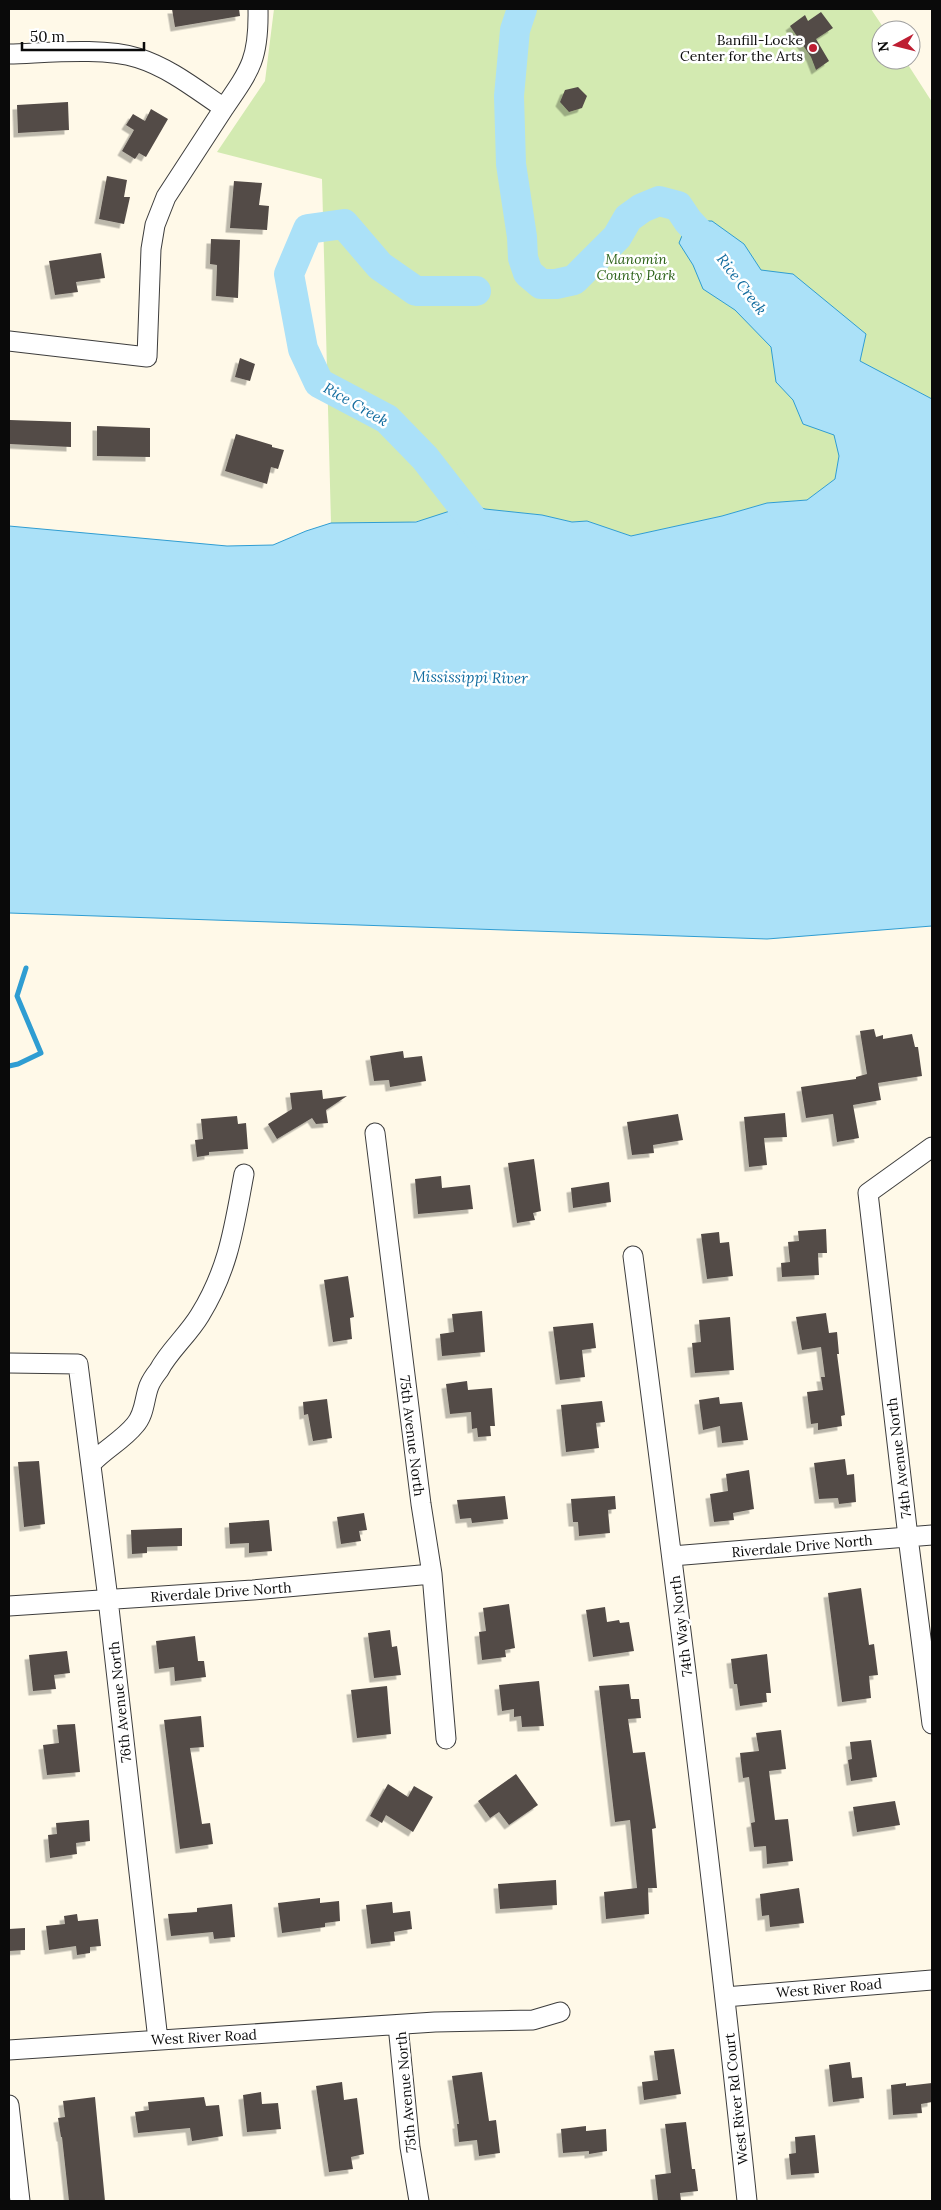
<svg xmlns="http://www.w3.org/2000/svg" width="941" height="2210" font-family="Lora,serif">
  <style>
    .green { fill: #d3eab1 }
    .water { fill: #abe1f8; stroke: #2f9dd2 }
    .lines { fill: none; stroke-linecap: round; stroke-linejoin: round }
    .stream { stroke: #2f9dd2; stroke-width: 5 }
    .river { stroke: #abe1f8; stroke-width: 30 }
    .building { fill: #534b47; filter: url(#shadow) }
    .minor-casing { stroke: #3d3d3d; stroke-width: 21 }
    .minor { stroke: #fff; stroke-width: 19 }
    .poi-dot { fill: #be1e32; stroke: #fff; stroke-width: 2 }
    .labels { text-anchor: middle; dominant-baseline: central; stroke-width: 5; stroke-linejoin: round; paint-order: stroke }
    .poi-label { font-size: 14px; fill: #0a0a0a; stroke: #fff; text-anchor: end }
    .park-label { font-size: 14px; font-style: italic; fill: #2e631a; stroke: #fff }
    .street-label { font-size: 14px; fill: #0a0a0a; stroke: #fff }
    .water-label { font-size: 15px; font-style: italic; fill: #116c9f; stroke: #fff }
  </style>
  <defs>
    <filter id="shadow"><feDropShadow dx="-4.5" dy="4.5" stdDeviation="0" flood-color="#0004"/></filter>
  </defs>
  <rect width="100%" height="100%" fill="#fff9e8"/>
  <path class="green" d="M274,9H871L885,30H881V60H905L932,102V399L896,380L839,456L835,479L807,500L767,503L722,516L631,536L587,521L572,522L542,515L485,509L461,501C434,531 369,522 331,523L322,179L217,152L265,81Z"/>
  <path class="water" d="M688,221H712L744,244L761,270L793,274L866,334L860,361L932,399V926L767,939L9,913V526L227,546L273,545L306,531L331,523L416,522L453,510L461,501L485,509L542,515L572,522L587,521L631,536L722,516L767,503L807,500L835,479L839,456L834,435L803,424L793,400L776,382L771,347L735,310L703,289L693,265L679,243Z"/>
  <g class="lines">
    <path class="stream" d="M9,1066L18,1064L41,1053L17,996L26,968"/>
    <path class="river" d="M522,9L515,30L509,96L511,164L522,237L523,258L528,273L541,284H556L574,280L617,237L628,218L642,208L659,201L678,206L688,221L715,250
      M476,291H416L380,266L344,224L308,229L289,274L303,349L319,383L387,419L425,458L485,535"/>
  </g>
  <path class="building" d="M172,9H239L240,16L175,27Z
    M821,12L833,28L816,39L829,61L816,70L811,57L790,26L805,15L808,21Z
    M578,87L587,96L582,108L569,112L560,102L565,90Z
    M68,102L69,130L18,133L17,105Z
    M151,109L168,119L146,157L139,153L135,159L122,151L134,130L126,125L133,114L145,121Z
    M107,176L127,180L124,197H130L124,224L99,219Z
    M234,181L262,183L259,205L269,206L267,230L230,228Z
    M211,239L240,240L238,298L216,296L217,265L210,264Z
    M101,253L105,278L76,282L78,292L55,295L49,261Z
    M240,358L255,364L250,381L235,377Z
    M10,420L71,422V447L9,444Z
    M97,426L150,428V457L97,456Z
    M236,434L272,445V447L284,450L278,469L271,467L267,484L225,471Z
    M874,1029L876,1037L883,1035V1039L912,1034L915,1047H918L922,1076L878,1083L881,1100L853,1105L859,1138L837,1142L833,1114L806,1118L801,1087L856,1079V1077L867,1074L860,1031Z
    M403,1051L404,1058L422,1056L426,1081L390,1087L389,1080L374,1081L370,1056Z
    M322,1090L323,1099L347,1096L326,1110L328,1123L316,1124L312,1118L277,1139L268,1124L292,1109L290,1093Z
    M785,1113L787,1137L764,1138L767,1165L749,1167L744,1117Z
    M678,1114L683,1140L653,1145L654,1153L632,1155L627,1122Z
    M237,1116L238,1124L246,1123L248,1149L209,1152V1155L197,1157L195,1140L203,1139L201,1119Z
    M534,1159L541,1211L533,1213L535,1220L517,1223L508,1163Z
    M441,1176L442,1188L470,1185L473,1209L418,1214L415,1179Z
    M609,1182L611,1202L573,1208L571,1188Z
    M826,1229L827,1253H818L819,1275L782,1277L781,1263L790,1262L788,1242L799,1241L798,1231Z
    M719,1232L720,1243L729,1242L733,1276L707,1279L701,1234Z
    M348,1276L354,1317L350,1318L352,1339L333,1342L324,1280Z
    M482,1311L485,1352L442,1356L440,1334L454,1332L452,1314Z
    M826,1313L829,1333L837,1332L839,1354H837L845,1415L841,1416L842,1426L818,1430V1423L811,1424L807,1392L823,1390L821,1377H825L821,1347L802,1350L796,1317Z
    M730,1317L734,1370L695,1373L692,1343L701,1342L699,1320Z
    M593,1323L596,1348L582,1350L585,1377L560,1380L553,1327Z
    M467,1381L468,1390L492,1388L495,1426H490L491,1436L478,1437L477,1428L472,1429L471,1412L450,1414L446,1384Z
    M719,1397L720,1404L742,1402L748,1440L722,1443L720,1426L703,1430L699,1400Z
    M327,1399L332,1438L313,1441L308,1414L304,1415L303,1402Z
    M602,1401L605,1422L596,1423L599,1448L566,1452L561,1405Z
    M845,1459L847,1475L854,1474L856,1502L839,1504L838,1498L819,1499L814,1463Z
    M39,1461L45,1524L24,1527L18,1462Z
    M749,1470L754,1509L733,1513L734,1520L714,1522L710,1494L728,1491L726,1474Z
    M505,1496L508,1519L472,1523L471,1518L460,1519L457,1500Z
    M615,1496L616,1509L608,1510L610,1533L579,1536L578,1522H573L571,1499Z
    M364,1513L367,1530L359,1531L361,1541L341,1544L337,1517Z
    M269,1520L272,1551L249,1553V1543L230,1544L229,1523Z
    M182,1528V1546L147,1547V1553L132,1554L131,1530Z
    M861,1588L869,1645L874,1644L878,1675L869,1676L871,1698L842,1702L828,1593Z
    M509,1604L515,1648L505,1650L506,1657L482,1660L479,1632L486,1631L483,1608Z
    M605,1607L607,1622L619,1620L620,1623L629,1622L634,1651L593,1657L586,1610Z
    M390,1630L392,1647L397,1646L401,1675L374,1678L368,1633Z
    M195,1636L198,1661H204L206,1677L175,1681L174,1667L159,1669L156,1641Z
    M67,1651L70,1673L54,1675L56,1689L33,1691L29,1655Z
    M767,1654L771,1693H766L767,1702L740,1706L737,1684H734L731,1659Z
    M539,1681L544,1726L522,1727L521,1716L514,1717V1709L502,1711L499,1685Z
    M629,1684L631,1699H639L641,1718L628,1719L633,1753L645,1752L656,1828L652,1829L657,1888H648L649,1914L606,1919L604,1892L637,1888L630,1820L615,1822L599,1686Z
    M387,1686L391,1734L357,1738L351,1690Z
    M201,1716L204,1747L190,1748L202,1824L210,1823L213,1844L180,1849L164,1720Z
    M75,1724L80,1772L47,1775L43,1745L59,1743L57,1725Z
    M781,1730L786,1769L769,1771L775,1820L788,1819L793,1861L767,1864L766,1846L754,1847L751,1823L755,1822L749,1777L743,1778L740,1753L759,1751L756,1733Z
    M871,1740L877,1777L851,1781L848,1760L852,1759L850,1742Z
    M516,1774L538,1805L509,1825L499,1812L490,1818L478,1801Z
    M388,1784L408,1797L414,1786L433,1797L413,1832L386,1815L382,1823L370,1816Z
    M895,1801L900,1825L857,1832L853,1807Z
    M89,1820L90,1841L76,1843L77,1854L50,1858L48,1835L57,1834L56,1823Z
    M556,1880L557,1905L500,1909L498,1884Z
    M799,1888L804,1923L770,1927L769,1915L762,1916L760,1894Z
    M320,1898V1903L339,1901L340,1921L325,1923V1927L282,1933L278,1903Z
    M392,1902L393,1913L410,1911L412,1929L394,1932L395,1941L371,1944L366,1905Z
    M232,1904L235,1937L214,1939L213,1932L171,1936L168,1914L197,1912V1908Z
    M77,1914L78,1921L98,1919L101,1946L90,1947V1953L77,1955L76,1946L49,1950L46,1926L65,1924L64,1916Z
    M25,1928V1950L9,1951V1929Z
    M674,2049L681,2094L644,2100L642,2082L658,2080L654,2051Z
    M850,2062L852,2078L862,2077L864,2098L833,2102L829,2065Z
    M482,2072L489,2121L496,2120L500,2153L479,2156L477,2140L459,2142L457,2124H459L452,2076Z
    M342,2082L344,2100L357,2098L364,2154L351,2157L353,2169L329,2172L316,2086Z
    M906,2083V2086L932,2083V2102L921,2104L922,2113L893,2115L891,2085Z
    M261,2092L262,2104L278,2103L281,2129L247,2132L243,2095Z
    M95,2097L105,2201H69L62,2137H61L58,2118L65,2117L63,2101Z
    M204,2097L206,2106L219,2105L223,2136L192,2141L190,2128L138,2133L135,2112L149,2110L148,2102Z
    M686,2122L692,2169H695L698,2191L680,2193L681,2201H658L655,2175L671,2173L665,2124Z
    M586,2126V2131L606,2129L607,2151L589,2154V2151L563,2153L561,2129Z
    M815,2135L819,2173L791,2175L789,2154L796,2153L795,2137Z"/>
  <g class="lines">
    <defs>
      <path id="minor" d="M9,54C47,53 103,47 138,58C170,68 197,90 224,108L166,197L155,225L151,249L147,357L9,341
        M224,108C251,69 259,58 258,9
        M375,1133L421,1504L432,1574L446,1739
        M932,1147L868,1193L908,1537L932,1724
        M633,1256C674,1571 714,1886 747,2201
        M9,1363L78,1364L108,1599L158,2040
        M92,1463C105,1449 123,1440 135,1425C145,1414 144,1399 149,1386C151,1381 155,1375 159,1370C169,1351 188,1335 200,1315C229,1268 234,1227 244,1174
        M672,1556L932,1535
        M9,1606L253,1590L432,1574
        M725,1997L932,1980
        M398,2025L410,2147L419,2201
        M9,2050L435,2022L533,2020L560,2012
        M9,2105L20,2201"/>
    </defs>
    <use href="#minor" class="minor-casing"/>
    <use href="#minor" class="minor"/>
  </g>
  <circle class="poi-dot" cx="813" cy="48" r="5"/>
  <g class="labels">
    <g class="poi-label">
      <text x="803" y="40">Banfill-Locke<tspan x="803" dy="16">Center for the Arts</tspan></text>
    </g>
    <g class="park-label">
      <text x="636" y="259">Manomin<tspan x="636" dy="16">County Park</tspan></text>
    </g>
    <g class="street-label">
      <text transform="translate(412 1436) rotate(83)">75th Avenue North</text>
      <text transform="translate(899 1458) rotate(-97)">74th Avenue North</text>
      <text transform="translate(802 1546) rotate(-5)">Riverdale Drive North</text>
      <text transform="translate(221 1592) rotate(-4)">Riverdale Drive North</text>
      <text transform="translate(681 1626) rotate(-97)">74th Way North</text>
      <text transform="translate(120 1702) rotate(-96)">76th Avenue North</text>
      <text transform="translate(829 1988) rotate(-5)">West River Road</text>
      <text transform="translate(204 2037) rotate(-3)">West River Road</text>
      <text transform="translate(406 2092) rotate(-95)">75th Avenue North</text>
      <text transform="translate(736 2099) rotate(-96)">West River Rd Court</text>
    </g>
    <g class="water-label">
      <text transform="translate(742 284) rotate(53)">Rice Creek</text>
      <text transform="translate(356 404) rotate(30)">Rice Creek</text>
      <text transform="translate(470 677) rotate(1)">Mississippi River</text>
    </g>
  </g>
  <rect width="941" height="2210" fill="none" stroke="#0a0a0a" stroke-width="20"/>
  <g transform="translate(896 45) rotate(263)"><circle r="24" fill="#ffffff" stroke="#9d9d9d"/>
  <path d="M0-4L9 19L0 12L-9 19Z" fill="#be1e32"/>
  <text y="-8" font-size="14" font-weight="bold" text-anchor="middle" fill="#0a0a0a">N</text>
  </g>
  <path d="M22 42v8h122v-8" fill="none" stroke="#0a0a0a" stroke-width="2.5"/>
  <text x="30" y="42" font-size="15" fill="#0a0a0a" stroke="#ffffff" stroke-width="4" paint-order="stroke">50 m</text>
</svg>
